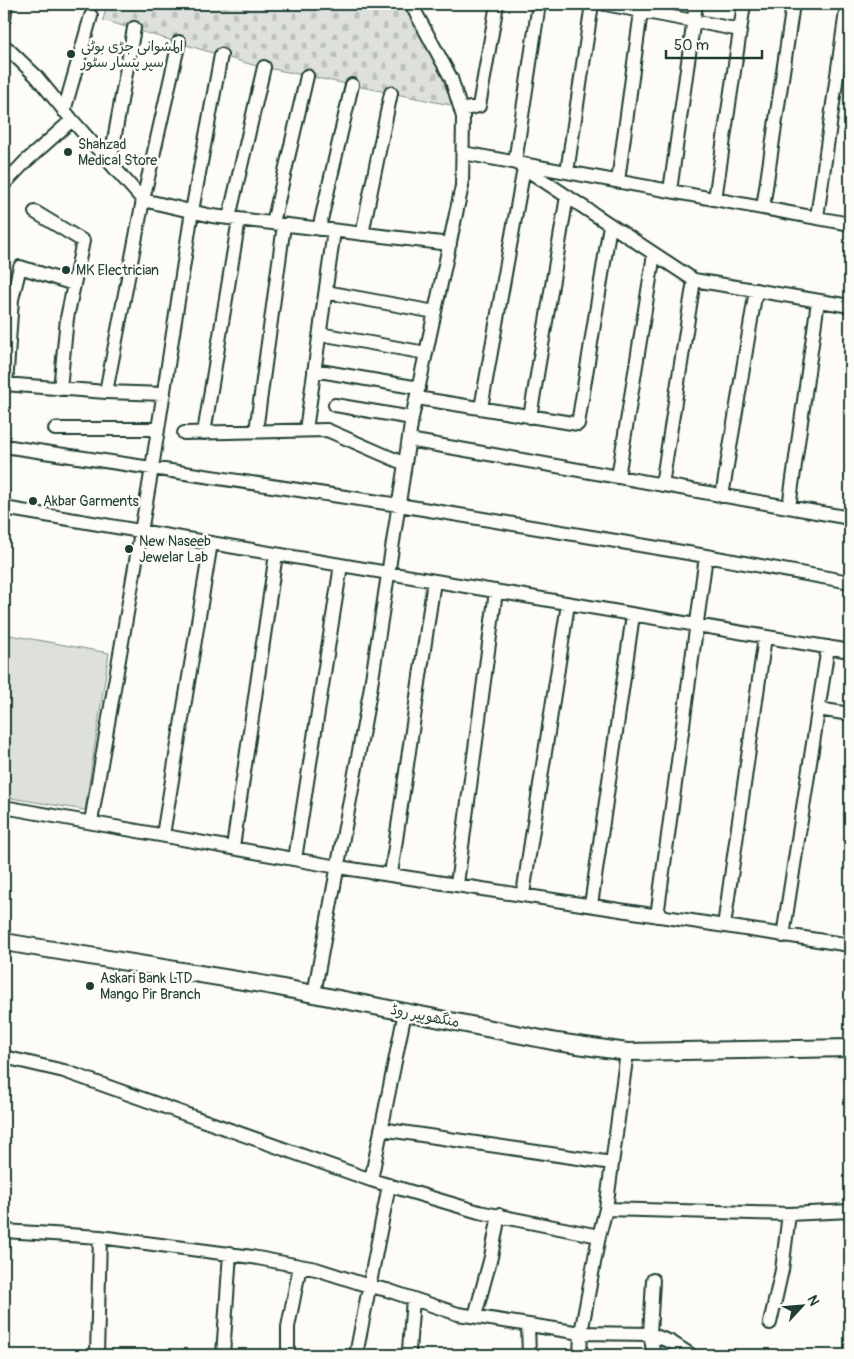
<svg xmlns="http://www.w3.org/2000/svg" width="854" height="1359" font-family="Pangolin,'Playpen Sans Arabic',sans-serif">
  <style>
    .cemetery { fill: url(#cemetery-stones); stroke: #7e8e88 }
    .pitch { fill: #dde0db; stroke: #7e8e88 }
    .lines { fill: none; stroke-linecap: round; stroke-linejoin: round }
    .minor-casing { stroke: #1f3d34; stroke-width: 16 }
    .major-casing { stroke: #1f3d34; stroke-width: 20 }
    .minor { stroke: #fdfcf7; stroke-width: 12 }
    .major { stroke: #fdfcf7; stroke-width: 16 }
    .poi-dot { fill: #1f3d34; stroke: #fdfcf7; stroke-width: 2 }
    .labels { text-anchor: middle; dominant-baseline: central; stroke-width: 5; stroke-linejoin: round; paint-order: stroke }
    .poi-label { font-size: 14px; fill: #1f3d34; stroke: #fdfcf7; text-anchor: start }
    .street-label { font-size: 14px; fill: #1f3d34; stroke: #fdfcf7 }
  </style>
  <defs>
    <pattern id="cemetery-stones" width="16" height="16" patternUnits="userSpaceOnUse" patternTransform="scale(1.25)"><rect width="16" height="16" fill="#dde0db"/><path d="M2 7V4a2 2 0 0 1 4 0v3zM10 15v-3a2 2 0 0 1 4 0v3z" fill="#bdc1bd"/></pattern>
  </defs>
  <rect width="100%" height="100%" fill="#fdfcf7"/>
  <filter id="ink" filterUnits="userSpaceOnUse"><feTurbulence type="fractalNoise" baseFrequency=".02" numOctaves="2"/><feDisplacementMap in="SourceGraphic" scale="10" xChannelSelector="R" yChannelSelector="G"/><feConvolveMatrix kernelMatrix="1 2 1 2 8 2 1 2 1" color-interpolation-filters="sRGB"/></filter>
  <g filter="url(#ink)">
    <path class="cemetery" d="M107,4H410L460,107L253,65L103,20Z"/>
    <path class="pitch" d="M4,634L109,653L85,810L4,797Z"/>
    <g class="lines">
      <defs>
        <path id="minor" d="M539,4L515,162L694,280L850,306
          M605,4L740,30
          M4,19L6,4
          M4,48H7L36,76L72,120L143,200L212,216L450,244
          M461,110L479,106L497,4
          M64,111L91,16
          M463,153L850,224
          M110,163L134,28
          M567,172L592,4
          M618,181L642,4
          M4,184L25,162L72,120
          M670,191L696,4
          M715,199L744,4
          M763,208L793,4
          M35,212L83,241L67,318L60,389
          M817,217L847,4
          M229,218L264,67
          M273,223L307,76
          M319,229L352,85
          M362,234L391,93
          M326,292L435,312
          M320,334L426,353
          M314,370L419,388
          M4,384L106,392L164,394
          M6,385L12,299L20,267L74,284
          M106,392L143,200L179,42
          M417,398L578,424L610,225
          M335,405L412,418
          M481,408L524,168
          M530,417L567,196
          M55,429H158
          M306,430L334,231
          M256,431L284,225
          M184,433L327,430L405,464
          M204,433L239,219
          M409,440L850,518
          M4,446L399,505L706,556L850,582
          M618,477L654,254
          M662,485L694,280
          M722,496L756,290
          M789,507L818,301
          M4,508L850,651
          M818,709L850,714
          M4,807L338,867L850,945
          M91,822L152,468L192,211L221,55
          M163,835L211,543
          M233,847L276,554
          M295,859L341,565
          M391,874L434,581
          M457,884L496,591
          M523,894L568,604
          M591,905L633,615
          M657,916L706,556
          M724,926L765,637
          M783,936L828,647
          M314,994L370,692L412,418L462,186L463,117L451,78L411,4
          M4,1057L64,1071L371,1180L479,1212L599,1236
          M381,1129L612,1163
          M371,1180L405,1012
          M606,1209L789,1214L850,1211
          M4,1231L100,1237L252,1257L316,1269L369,1286L387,1290L458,1314L581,1333L650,1334L654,1355
          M653,1280L650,1334L671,1342L691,1355
          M475,1316L491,1257L499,1215
          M770,1323L782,1270L789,1214
          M528,1325L529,1355
          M97,1355L100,1237
          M223,1355L230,1253
          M288,1355V1327L300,1266
          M356,1355L389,1185
          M410,1355L409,1350L413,1299
          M580,1355L581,1333L599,1236L606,1209L627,1052"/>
        <path id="major" d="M4,942L273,986L557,1042L627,1052L850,1048"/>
      </defs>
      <use href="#minor" class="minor-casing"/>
      <use href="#major" class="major-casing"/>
      <use href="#minor" class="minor"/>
      <use href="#major" class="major"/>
    </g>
  </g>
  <g class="poi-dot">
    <circle cx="71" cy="54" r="5"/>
    <circle cx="68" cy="152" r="5"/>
    <circle cx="66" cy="270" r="5"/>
    <circle cx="33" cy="501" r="5"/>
    <circle cx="129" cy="549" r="5"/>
    <circle cx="90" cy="986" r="5"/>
  </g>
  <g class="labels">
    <g class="poi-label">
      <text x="81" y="46">المشوانی جڑی بوٹی<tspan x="81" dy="16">سپر پنسار سٹور</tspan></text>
      <text x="78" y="144">Shahzad<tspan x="78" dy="16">Medical Store</tspan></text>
      <text x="76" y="270">MK Electrician</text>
      <text x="43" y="501">Akbar Garments</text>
      <text x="139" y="541">New Naseeb<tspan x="139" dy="16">Jewelar Lab</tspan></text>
      <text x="100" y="978">Askari Bank LTD<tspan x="100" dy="16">Mango Pir Branch</tspan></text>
    </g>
    <g class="street-label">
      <text transform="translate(425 1016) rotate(11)">منگھوپیر روڈ</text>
    </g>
  </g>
  <rect width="854" height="1359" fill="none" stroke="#fdfcf7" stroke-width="20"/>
  <rect x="10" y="10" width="834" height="1339" fill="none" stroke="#1f3d34" stroke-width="2" filter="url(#ink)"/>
  <g transform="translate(802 1306) rotate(64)" stroke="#fdfcf7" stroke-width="4" paint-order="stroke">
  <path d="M0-4L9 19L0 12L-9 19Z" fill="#1f3d34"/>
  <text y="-8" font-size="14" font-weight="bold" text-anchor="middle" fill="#1f3d34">N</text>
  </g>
  <path d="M666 50v8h96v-8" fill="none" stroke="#1f3d34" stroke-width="2.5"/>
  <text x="674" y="50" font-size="15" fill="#1f3d34" stroke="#fdfcf7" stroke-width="4" paint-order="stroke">50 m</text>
</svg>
